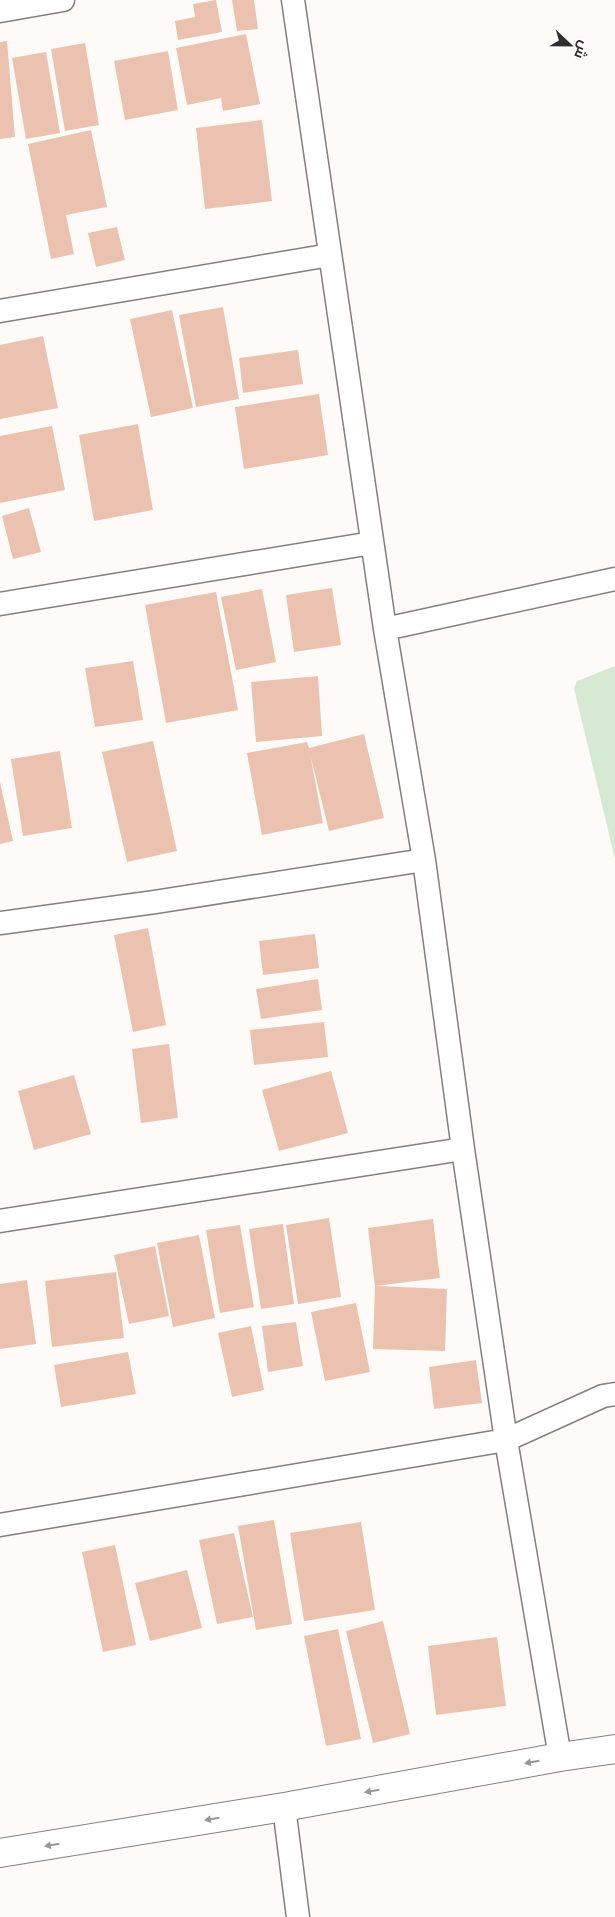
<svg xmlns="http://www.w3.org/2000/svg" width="615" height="1917" font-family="Georgia,Cairo,serif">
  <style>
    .green { fill: #d6e9d3 }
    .building { fill: #ebc2af }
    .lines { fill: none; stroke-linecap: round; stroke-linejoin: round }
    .minor-casing { stroke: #867f7c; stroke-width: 25 }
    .tertiary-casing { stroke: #867f7c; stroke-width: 30 }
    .minor { stroke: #fff; stroke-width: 22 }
    .tertiary { stroke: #fff; stroke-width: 28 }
    .oneway { fill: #989696 }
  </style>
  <rect width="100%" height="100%" fill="#fefaf7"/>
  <path class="green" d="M615,666V859L574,688L577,681Z"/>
  <path class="building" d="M216,0L222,32L178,40L175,21L195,17L193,4Z
    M232,0H254L258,29L237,31Z
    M246,34L260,104L223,111L221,98L187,105L176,48Z
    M7,41L15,137L0,139V42Z
    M85,43L99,125L65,131L51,49Z
    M168,51L178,110L125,120L114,61Z
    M46,52L60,133L26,139L12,58Z
    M262,120L272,201L205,209L196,128Z
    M91,130L107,207L66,215L74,254L51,259L28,144Z
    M117,227L125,260L96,267L88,233Z
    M223,307L239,399L196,407L179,315Z
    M172,310L193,408L151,417L130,319Z
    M43,336L58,408L0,419V345Z
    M298,350L303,384L243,393L239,358Z
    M319,394L328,455L244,469L235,407Z
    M138,424L153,510L94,521L79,435Z
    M52,426L65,490L0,503V436Z
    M29,508L41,552L13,559L2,516Z
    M332,588L341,645L294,652L286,595Z
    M262,589L276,662L236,670L221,597Z
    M216,592L238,710L166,723L145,605Z
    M133,661L143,720L95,727L85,668Z
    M318,676L322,736L256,742L251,682Z
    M364,734L384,818L329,831L310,754L323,823L262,835L247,753L307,742L309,748Z
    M153,741L177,851L127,862L102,752Z
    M60,751L72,828L23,836L11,759Z
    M0,782L13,841L0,844Z
    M148,928L166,1025L133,1032L114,935Z
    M315,934L319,968L263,975L259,941Z
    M318,979L322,1010L261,1019L256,989Z
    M324,1022L328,1057L254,1065L250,1030Z
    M169,1044L178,1118L141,1123L132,1049Z
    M331,1071L348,1133L279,1151L262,1090Z
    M74,1075L91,1134L34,1150L18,1091Z
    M329,1218L341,1297L298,1304L286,1225Z
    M433,1219L440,1278L375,1286L368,1228Z
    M283,1224L294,1304L261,1309L249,1229Z
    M240,1225L254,1307L220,1313L206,1230Z
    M199,1235L215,1318L173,1327L157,1243Z
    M155,1246L169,1316L129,1324L114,1255Z
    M116,1272L124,1338L52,1347L45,1281Z
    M27,1280L36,1344L0,1349V1284Z
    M375,1286L447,1289L445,1351L373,1349Z
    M356,1303L370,1372L325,1381L311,1312Z
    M296,1322L303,1366L268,1372L262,1326Z
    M251,1326L264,1390L232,1397L218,1333Z
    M128,1352L136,1394L61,1407L54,1365Z
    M476,1360L482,1403L434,1409L429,1367Z
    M274,1520L292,1624L256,1630L238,1526Z
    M361,1522L375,1610L304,1621L290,1533Z
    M234,1533L253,1617L217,1624L199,1540Z
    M115,1545L136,1645L103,1652L82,1552Z
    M187,1570L202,1628L150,1641L135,1583Z
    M383,1621L410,1734L373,1743L346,1631Z
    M338,1629L361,1739L326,1746L304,1636Z
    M497,1637L506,1706L436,1715L428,1646Z"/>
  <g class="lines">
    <defs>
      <path id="minor" d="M293,0L385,629L424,860L463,1149L506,1440L560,1757
        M0,11L63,0
        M0,311L330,255
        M0,604L372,543
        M385,629L615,579
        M0,923L155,902L424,860
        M0,1221L463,1149
        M0,1525L506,1440L603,1396L615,1394
        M284,1807L298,1917"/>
      <path id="tertiary" d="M0,1853L284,1807L560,1757L615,1749"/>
    </defs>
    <use href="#minor" class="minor-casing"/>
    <use href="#tertiary" class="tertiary-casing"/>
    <use href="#minor" class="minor"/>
    <use href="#tertiary" class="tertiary"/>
  </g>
  <defs><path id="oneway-solid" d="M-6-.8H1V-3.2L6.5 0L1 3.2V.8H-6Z" transform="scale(1.25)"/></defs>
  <g class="oneway">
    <use href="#oneway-solid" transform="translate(532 1762) rotate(170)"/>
    <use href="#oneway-solid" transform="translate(372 1791) rotate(170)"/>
    <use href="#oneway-solid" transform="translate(212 1819) rotate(171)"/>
    <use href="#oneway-solid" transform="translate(52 1845) rotate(171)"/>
  </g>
  <g transform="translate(570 45) rotate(112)" stroke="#ffffff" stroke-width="4" paint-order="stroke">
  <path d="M0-4L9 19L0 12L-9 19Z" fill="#312e2d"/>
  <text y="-8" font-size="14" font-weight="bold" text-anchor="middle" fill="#312e2d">ش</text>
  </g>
</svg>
